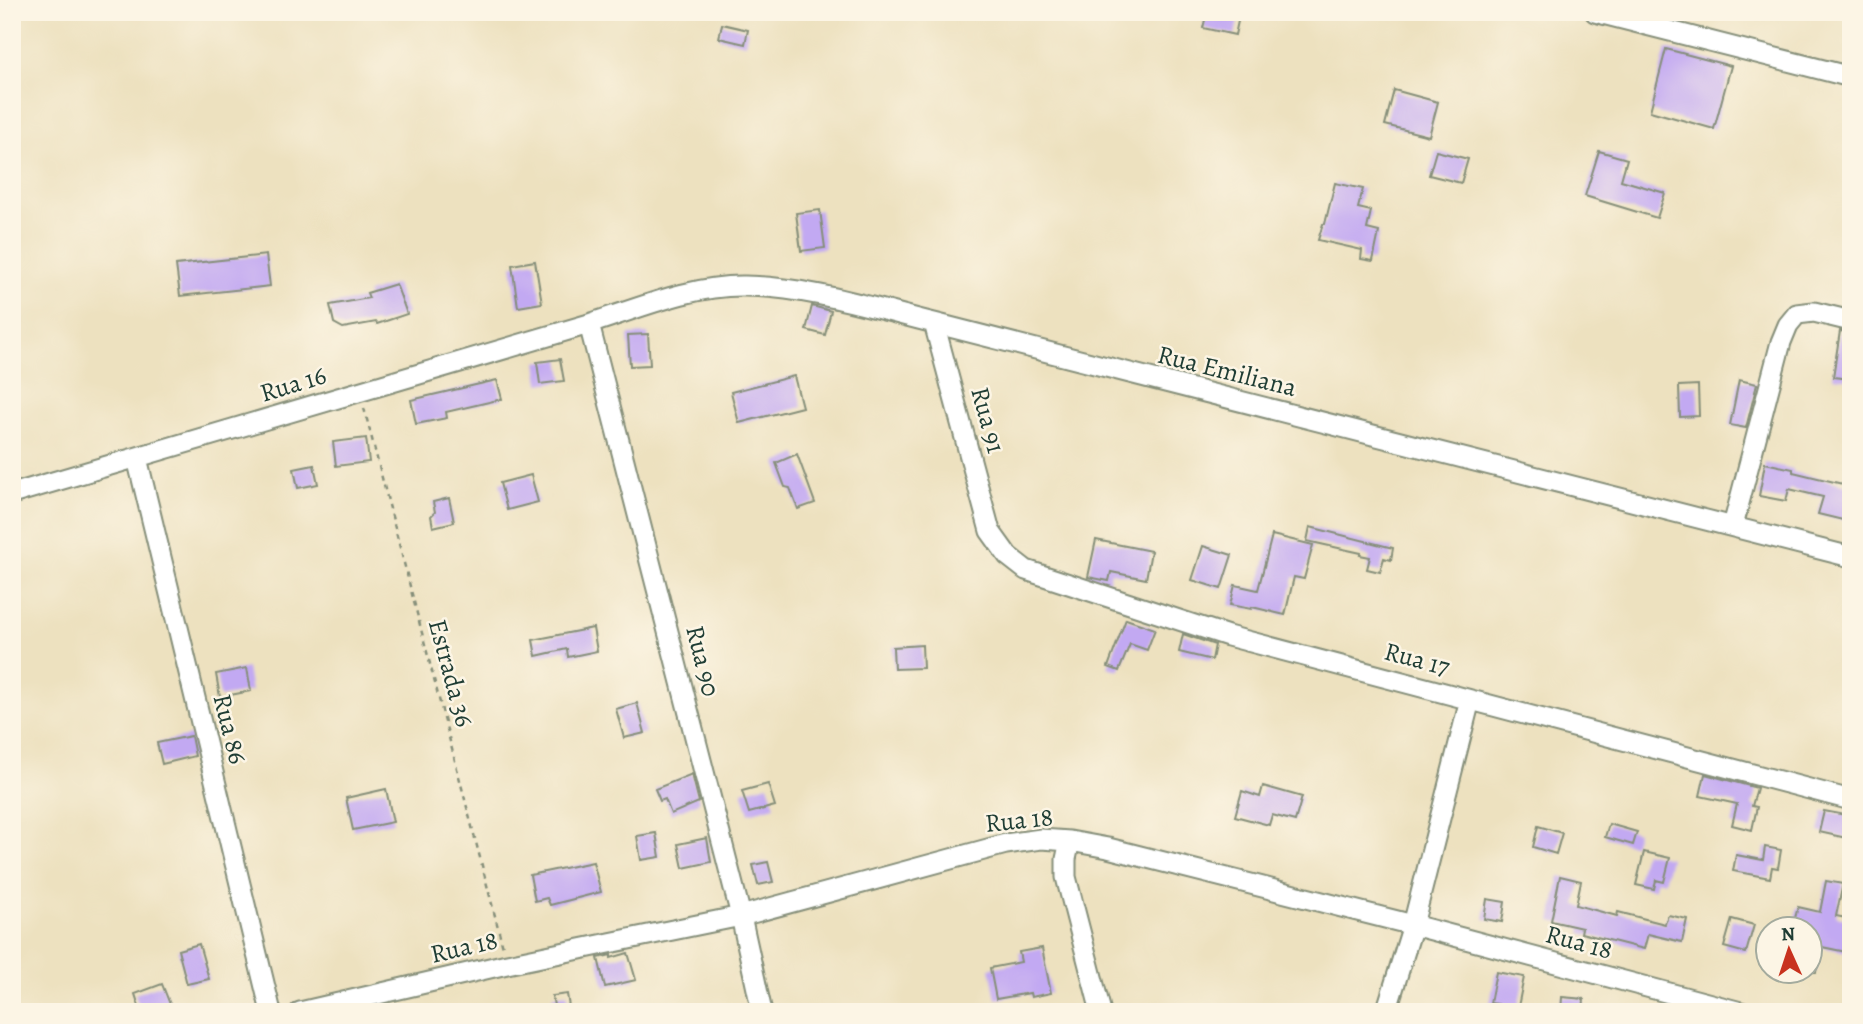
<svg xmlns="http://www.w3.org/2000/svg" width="1863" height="1024" font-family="Alegreya,serif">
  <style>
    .building { fill: #c2a9f2 }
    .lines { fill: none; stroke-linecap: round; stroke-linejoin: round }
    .minor-casing { stroke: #868f7a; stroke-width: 23 }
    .path { stroke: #868f7a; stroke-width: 2.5; stroke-dasharray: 5 5; stroke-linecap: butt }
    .minor { stroke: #fff; stroke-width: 19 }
    .labels { text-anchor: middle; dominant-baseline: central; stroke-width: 5; stroke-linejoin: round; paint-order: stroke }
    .street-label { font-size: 26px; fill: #1f3d34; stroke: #fcf5e5 }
  </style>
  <rect width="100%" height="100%" fill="#fcf5e5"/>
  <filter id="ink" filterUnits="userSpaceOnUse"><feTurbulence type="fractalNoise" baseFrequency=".0143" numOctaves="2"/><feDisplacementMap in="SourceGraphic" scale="14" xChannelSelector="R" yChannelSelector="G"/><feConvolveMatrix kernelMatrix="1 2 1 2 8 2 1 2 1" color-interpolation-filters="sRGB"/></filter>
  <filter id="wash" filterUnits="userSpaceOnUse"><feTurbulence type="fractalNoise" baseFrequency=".00686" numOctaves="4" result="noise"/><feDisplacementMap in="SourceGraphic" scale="28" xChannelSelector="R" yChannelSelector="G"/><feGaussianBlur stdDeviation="1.57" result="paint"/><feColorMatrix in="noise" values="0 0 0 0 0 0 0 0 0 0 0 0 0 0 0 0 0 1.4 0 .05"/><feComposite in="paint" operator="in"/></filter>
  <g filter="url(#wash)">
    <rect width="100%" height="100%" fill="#ede1bf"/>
    <g id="blocks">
      <path class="building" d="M1207,12H1240L1235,35L1203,28Z
        M722,24L748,30L745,44L719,38Z
        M1666,49L1731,66L1714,129L1650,111Z
        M1394,90L1438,102L1429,136L1385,125Z
        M1436,151L1468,159L1461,183L1429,175Z
        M1599,151L1627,159L1621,180L1665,193L1657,218L1585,196Z
        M1335,183L1363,189L1358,208L1371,211L1367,229L1379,232L1373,261L1361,259L1362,250L1318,240L1323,224H1325Z
        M820,210L825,248L801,251L796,213Z
        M266,255L270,286L180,296L176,265Z
        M535,261L542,303L518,307L512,265Z
        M396,284L407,314L377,324L376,322L343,328L334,323L330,305L369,298L367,293Z
        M812,306L831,311L825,335L806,330Z
        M1840,331L1851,333V379L1833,377Z
        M648,334L650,365L630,366L628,335Z
        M560,359L564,381L540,384L537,362Z
        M794,376L802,407L739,423L731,392Z
        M497,380L502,399L446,412L447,418L416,424L411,400Z
        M1739,380L1757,384L1746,428L1730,425Z
        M1698,385L1699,416L1680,417L1679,386Z
        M366,438L369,462L336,466L333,442Z
        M797,454L815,503L798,509L790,488L785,487L776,463Z
        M1765,463L1793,469V472L1851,486V522L1818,514L1823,497L1789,489L1786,501L1759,496Z
        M314,465L318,484L298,488L294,469Z
        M531,475L538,502L507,510L500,483Z
        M449,498L454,522L433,527L431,516L435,512L433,502Z
        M1310,527L1393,548L1391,560L1384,558L1380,572L1367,569L1370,557L1360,555L1361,553L1307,541Z
        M1272,535L1313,545L1304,579L1294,577L1285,615L1252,607L1251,609L1230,605L1235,585L1258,590Z
        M1096,540L1151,551L1146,579L1111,572L1109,581L1088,577Z
        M1203,546L1232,555L1221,589L1192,580Z
        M1126,619L1155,629L1147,650L1130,644L1119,671L1108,667Z
        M593,628L597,651L568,657L567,649L536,656L533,640Z
        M1183,634L1215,645L1212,660L1179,652Z
        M922,645L923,668L894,669L893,647Z
        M247,668L251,691L220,697L216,674Z
        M637,703L645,733L624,738L616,709Z
        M191,736L195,756L162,764L157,743Z
        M692,774L699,802L671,814L665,799L660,801L655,789Z
        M1705,774L1757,788L1752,806L1757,807L1752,830L1732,825L1737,804L1700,796Z
        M768,784L775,806L749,813L742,791Z
        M1263,786L1302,797L1295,821L1272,815L1269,825L1235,816L1242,791L1260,797Z
        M386,789L393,822L353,830L346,798Z
        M1824,811L1851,816V839L1819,832Z
        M1609,824L1637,832L1633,845L1605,837Z
        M1538,826L1562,833L1556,854L1533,847Z
        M656,833L660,857L641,860L637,836Z
        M707,838L711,862L683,868L678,844Z
        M1765,847L1781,850L1778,868L1772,867L1770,878L1733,871L1736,855L1763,860Z
        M1644,852L1670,858L1664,882L1656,880L1654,889L1636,885Z
        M593,862L601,892L550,905L547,898L535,901L530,875Z
        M768,862L773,882L758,885L753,865Z
        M1560,876L1581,881L1576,905L1617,916L1618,912L1665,924L1668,915L1687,919L1682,942L1648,934L1644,949L1581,933L1582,928L1551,921Z
        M1826,881L1843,884L1836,916L1851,919V953L1822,947L1816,972H1810V929H1792L1798,907L1820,912Z
        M1487,899L1505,902L1502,922L1484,919Z
        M1732,919L1754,925L1746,953L1724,947Z
        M199,944L209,979L187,984L178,950Z
        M1042,948L1051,993L1031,997L1030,993L996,999L990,968L1021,962L1019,952Z
        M628,953L636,980L605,987L598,958L611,955V958Z
        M1496,972L1524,977L1517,1012H1496L1498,1004L1490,1003Z
        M162,984L171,1007L156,1012H141L135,994Z
        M567,994L569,1007L555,1010L552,996Z
        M1562,997L1584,999L1583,1012H1561Z"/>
    </g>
  </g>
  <g filter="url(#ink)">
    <use href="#blocks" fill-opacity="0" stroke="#868f7a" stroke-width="2"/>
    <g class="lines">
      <defs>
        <path id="minor" d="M1595,12L1851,77
          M934,323L990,531L1008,556L1026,570L1228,636L1851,800
          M589,324L741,916L762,1012
          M137,458L271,1012
          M12,494L589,324C639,308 692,285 745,286C809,287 873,308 934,323L1851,557
          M1733,526L1781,342L1788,325L1797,314L1814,312L1851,321
          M1070,841L1066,859V877L1101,1012
          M300,1012L507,964L741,916L1006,844L1041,839L1070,841L1108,848L1413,925L1741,1012
          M1386,1012L1413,925L1470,700"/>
      </defs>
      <use href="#minor" class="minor-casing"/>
      <path class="path" d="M364,408L503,947"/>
      <use href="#minor" class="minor"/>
    </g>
  </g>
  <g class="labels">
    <g class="street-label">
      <text transform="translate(1227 371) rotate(14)">Rua Emiliana</text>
      <text transform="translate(293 384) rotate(-17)">Rua 16</text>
      <text transform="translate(988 420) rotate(75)">Rua 91</text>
      <text transform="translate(1417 659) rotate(15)">Rua 17</text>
      <text transform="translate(703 661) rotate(76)">Rua 90</text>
      <text transform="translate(451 673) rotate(75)">Estrada 36</text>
      <text transform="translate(230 729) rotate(76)">Rua 86</text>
      <text transform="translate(1019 820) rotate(-6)">Rua 18</text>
      <text transform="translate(1579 942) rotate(15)">Rua 18</text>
      <text transform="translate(464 947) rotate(-13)">Rua 18</text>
    </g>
  </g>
  <rect width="1863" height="1024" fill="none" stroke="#fcf5e5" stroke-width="42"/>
  <g transform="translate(1789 950) rotate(357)"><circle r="33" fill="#fcf5e5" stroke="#a4ab9e" stroke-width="2"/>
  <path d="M0-5L12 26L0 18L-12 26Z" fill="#c8321e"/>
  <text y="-10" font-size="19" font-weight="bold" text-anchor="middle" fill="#1f3d34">N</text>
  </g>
</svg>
